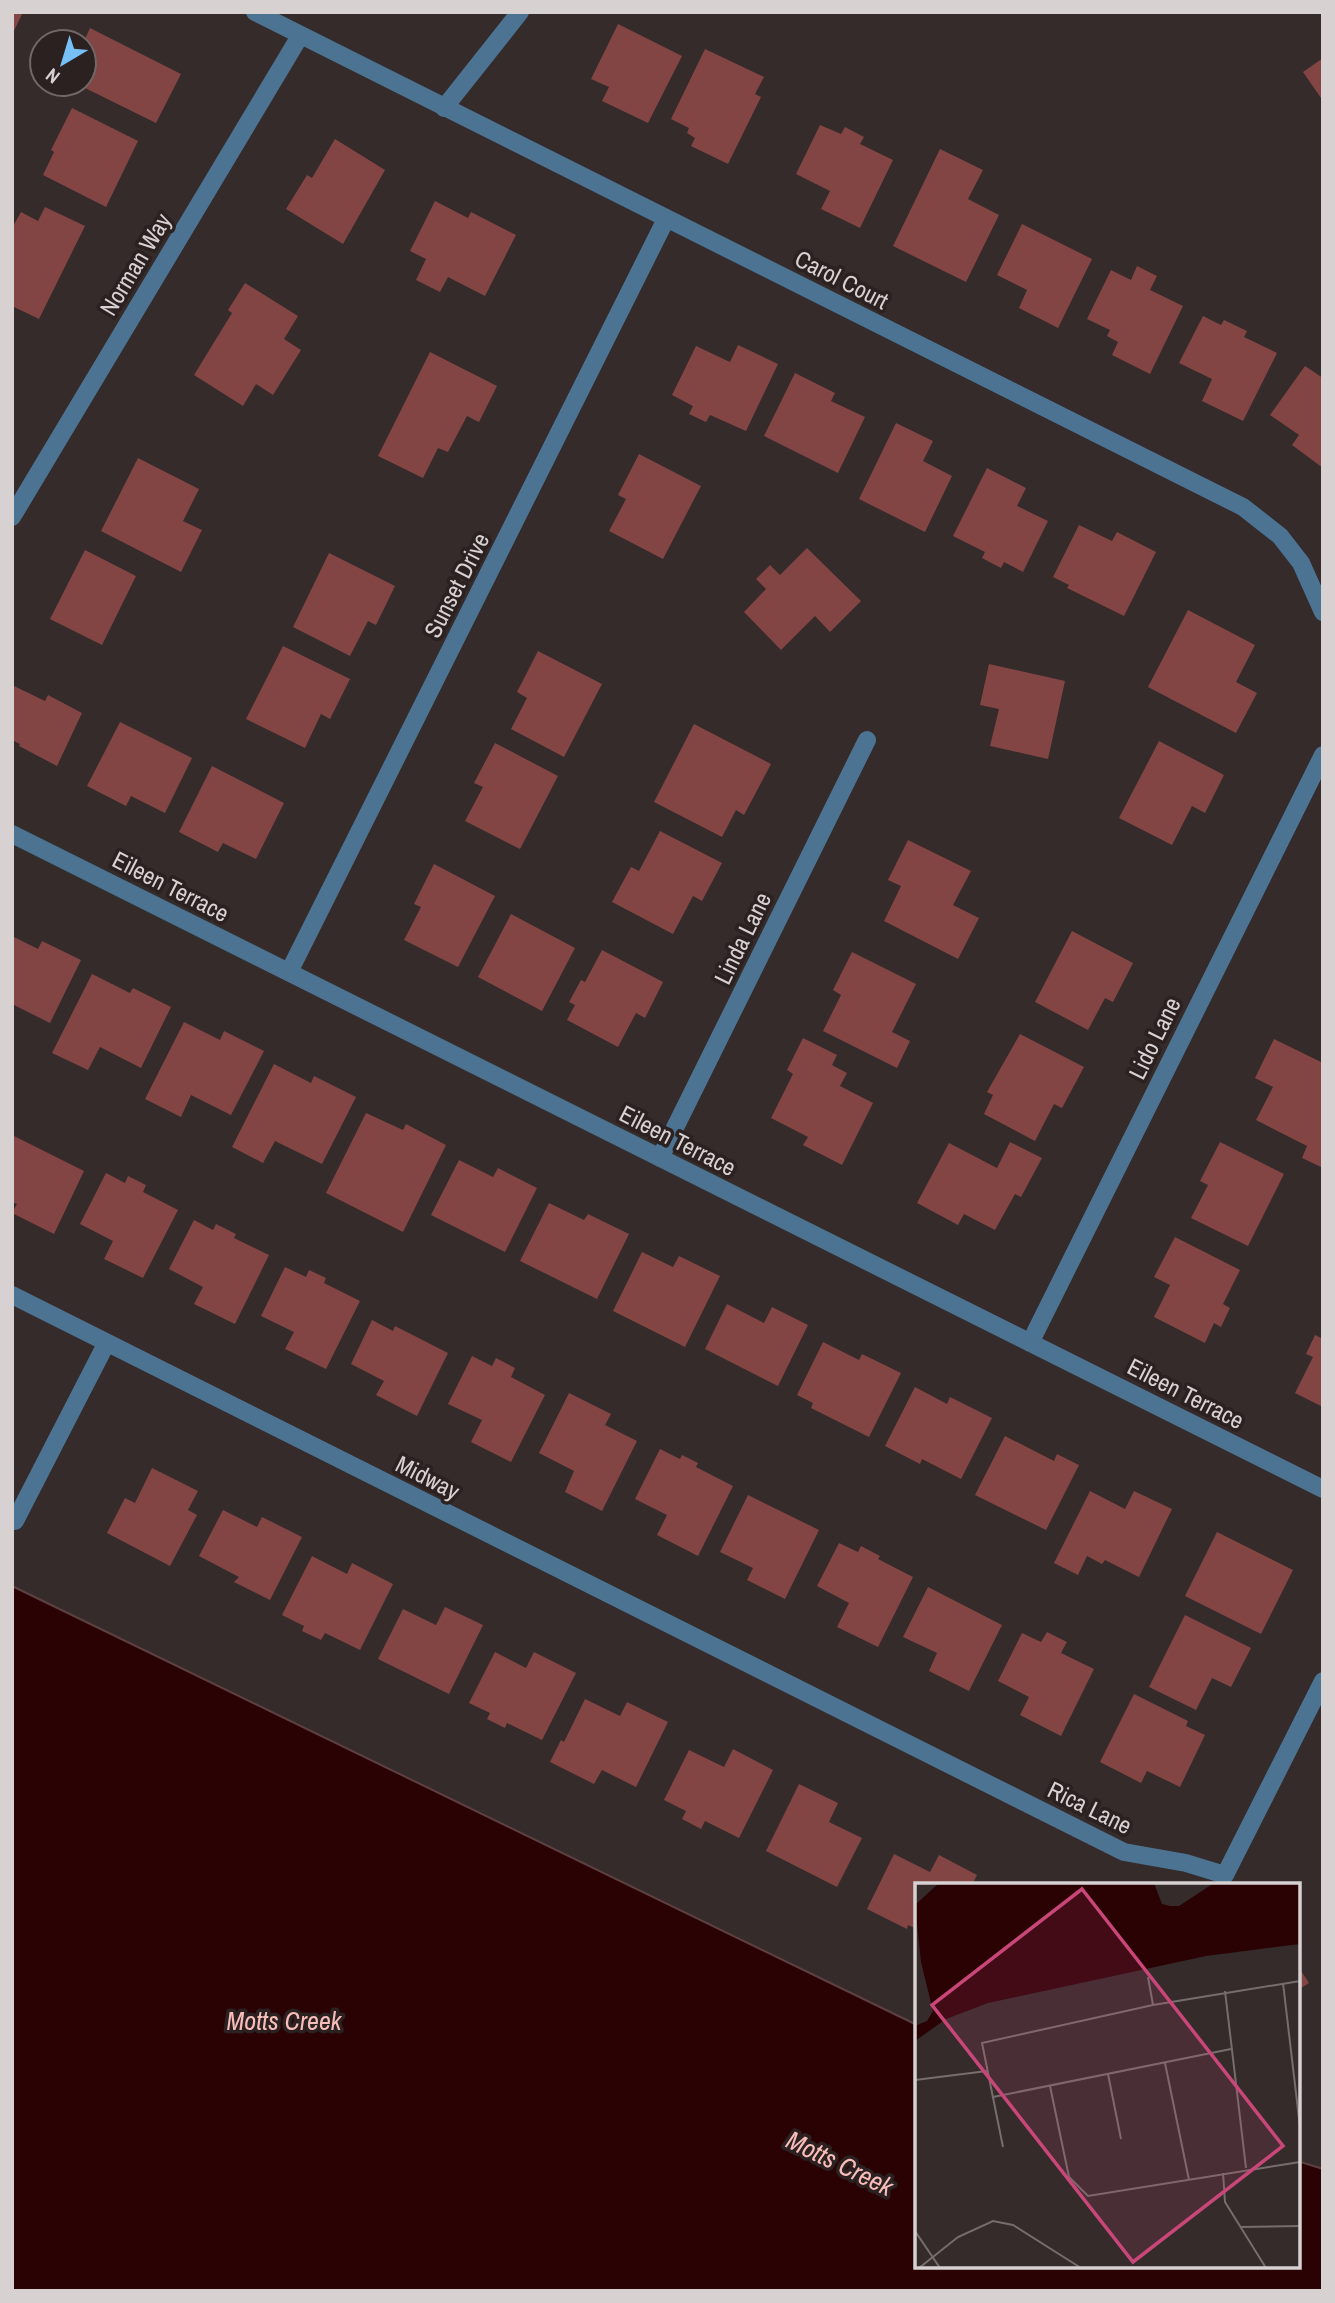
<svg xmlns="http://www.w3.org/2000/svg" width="1335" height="2303" font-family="'Archivo Narrow',sans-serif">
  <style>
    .water { fill: #2b0204; stroke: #5f4042; stroke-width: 2 }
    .building { fill: #834543 }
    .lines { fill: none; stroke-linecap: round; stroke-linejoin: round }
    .minor { stroke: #4c7392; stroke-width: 18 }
    .labels { text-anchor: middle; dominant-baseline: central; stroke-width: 7; stroke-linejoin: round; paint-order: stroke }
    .street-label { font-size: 24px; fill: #d8d1d1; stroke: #2a2120 }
    .water-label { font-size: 26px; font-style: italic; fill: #f9bdb9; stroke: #2a2120 }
    .inset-road { fill: none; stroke: #766d6d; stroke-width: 2 }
    .view { fill: #c84678; fill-opacity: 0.15; stroke: #c84678; stroke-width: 3.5 }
    .inset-edge { fill: none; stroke: #d8d1d1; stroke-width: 3.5 }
  </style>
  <rect width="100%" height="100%" fill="#342b2a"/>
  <path class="water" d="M12,1586L917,2025V2266H1298V2161L1323,2169V2291H12Z"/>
  <path class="building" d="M12,12H23L12,35Z
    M618,24L682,56L648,123L602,101L609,87L591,79Z
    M90,28L181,74L156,123L81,86L84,84L88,72L84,70V41Z
    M705,49L764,77L755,94L761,97L728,164L691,146L695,138L687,133L689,128L671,119Z
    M1323,58V97L1321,98L1303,72Z
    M72,108L138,141L106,207L43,175L54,152L51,150Z
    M820,125L841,134L845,127L864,137L860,144L893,160L860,228L821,209L830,191L796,174Z
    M335,139L385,170L343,244L286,209L307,175L312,178Z
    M940,149L983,170L968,199L999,215L966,282L893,246Z
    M435,201L468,218L471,212L516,235L485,296L448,277L440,292L416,280L426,259L410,251Z
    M45,207L85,226L39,319L12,306V228L21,212L38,221Z
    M1022,224L1092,259L1058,328L1019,308L1027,290L997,275Z
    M1137,266L1157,276L1150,290L1183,306L1150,374L1112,355L1118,342L1107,336L1110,330L1087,319L1111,270L1131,280Z
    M245,283L298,316L284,339L301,350L273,395L256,384L243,406L194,375L232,313L228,310Z
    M1203,316L1221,325L1224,320L1247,331L1244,337L1277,353L1243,421L1202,401L1212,379L1179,363Z
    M738,345L778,364L746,431L710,415L706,422L689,414L693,406L672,395L696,346L730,362Z
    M430,352L497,386L479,422L467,416L448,452L438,448L423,478L378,456Z
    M1305,366L1323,378V468L1292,445L1299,435L1270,415Z
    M795,373L835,393L831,401L865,417L838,473L764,436Z
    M896,423L933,441L923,461L952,476L925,532L859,499Z
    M639,454L701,486L663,559L609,531L626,499L618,495Z
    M138,458L199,489L183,521L202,530L181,572L101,531Z
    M987,468L1026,488L1017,506L1048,521L1023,572L1004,562L1001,568L982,558L985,552L953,536Z
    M1079,525L1112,541L1117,532L1156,552L1124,616L1067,588L1069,585L1053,577Z
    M807,548L861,601L830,632L815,616L781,650L744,612L766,589L756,579L770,565L780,575Z
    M85,550L136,576L102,645L50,619Z
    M329,553L395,586L376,625L368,621L350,656L293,627Z
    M1188,610L1255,645L1236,682L1257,693L1236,733L1148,687Z
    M283,646L350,679L330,719L321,714L305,748L246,719Z
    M538,651L602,684L564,757L511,729L527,698L517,692Z
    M989,664L1065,681L1048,759L990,746L999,709L980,705Z
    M12,685L45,701L48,695L82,713L57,766L19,746L20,744L12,740Z
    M120,722L192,758L165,813L131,796L126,806L87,786Z
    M694,724L771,764L744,815L736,810L722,837L654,802Z
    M1159,741L1224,775L1205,813L1192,806L1172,845L1119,818Z
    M495,743L558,776L520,849L465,821L483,787L474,783Z
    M212,766L284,803L256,859L223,843L218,852L179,832Z
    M660,831L722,863L702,901L693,896L673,934L612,902L631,867L639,871Z
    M908,840L971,871L953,905L979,918L958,959L884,921L901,886L888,880Z
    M434,864L495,896L458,967L404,940L421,907L414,904Z
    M511,914L575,948L542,1011L478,977Z
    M1072,931L1133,963L1113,1002L1105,998L1088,1030L1035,1002Z
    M12,936L38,949L42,941L81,960L50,1023L12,1004Z
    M602,950L663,982L645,1018L636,1013L618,1047L567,1020L575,1005L569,1002L581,980L585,982Z
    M852,952L916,984L892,1032L910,1041L897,1068L823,1031L841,995L833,990Z
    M92,974L130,993L133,988L171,1007L141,1068L100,1047L88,1070L52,1053Z
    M184,1022L220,1040L224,1031L264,1051L231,1115L191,1095L181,1117L145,1099Z
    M1020,1034L1084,1067L1062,1108L1054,1104L1035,1141L984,1114L993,1095L987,1092Z
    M803,1038L837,1055L832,1065L847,1073L840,1086L873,1103L842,1165L803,1145L808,1137L771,1118L793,1074L787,1070Z
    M1274,1039L1323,1063V1168L1302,1158L1307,1146L1256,1120L1273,1087L1255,1078Z
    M274,1064L311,1083L314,1076L356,1097L322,1164L275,1141L263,1163L232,1147Z
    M366,1113L403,1130L406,1124L446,1145L403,1232L326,1193Z
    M12,1135L84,1171L54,1234L12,1213L17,1204L12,1202Z
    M1010,1142L1042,1158L1021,1197L1015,1194L995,1230L964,1214L958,1225L917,1203L949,1143L997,1168Z
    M1220,1142L1284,1174L1248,1246L1191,1218L1208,1185L1200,1181Z
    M459,1160L493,1177L498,1168L537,1188L505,1252L431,1215Z
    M106,1173L125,1183L128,1176L146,1185L143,1192L178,1210L143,1278L104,1259L113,1241L80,1224Z
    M549,1203L584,1220L588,1214L629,1234L597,1299L520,1261Z
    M194,1220L213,1230L216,1224L236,1234L234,1238L269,1255L235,1324L194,1304L203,1287L169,1269Z
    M1175,1237L1240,1270L1223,1304L1230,1308L1221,1327L1214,1323L1205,1343L1154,1317L1170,1285L1154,1277Z
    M642,1252L673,1267L679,1256L720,1276L685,1347L613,1311Z
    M285,1267L306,1277L309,1270L326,1278L324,1283L360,1301L326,1369L285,1349L294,1332L261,1316Z
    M727,1304L764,1323L772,1307L808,1325L778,1386L705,1349Z
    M372,1320L393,1331L395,1326L448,1353L417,1416L376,1395L384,1381L351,1364Z
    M1315,1335L1323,1339V1407L1295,1393L1313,1357L1306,1354Z
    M823,1342L859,1360L862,1354L901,1373L869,1437L811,1408L813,1403L797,1395Z
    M472,1356L492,1366L496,1358L515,1368L511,1377L545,1395L511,1462L471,1442L482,1420L448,1404Z
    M915,1387L947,1404L950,1397L992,1418L961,1479L922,1459L920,1464L885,1446Z
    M569,1393L611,1414L605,1425L637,1441L602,1511L565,1492L574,1471L539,1453Z
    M1005,1436L1054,1461L1057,1454L1079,1465L1046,1530L975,1495Z
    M660,1449L680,1459L682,1455L698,1463L696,1467L733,1486L698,1556L657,1535L667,1515L635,1499Z
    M152,1468L198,1491L188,1510L197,1515L170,1566L107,1533L125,1498L135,1503Z
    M1090,1491L1125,1509L1134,1491L1172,1509L1139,1577L1105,1560L1102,1564L1087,1556L1078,1575L1054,1563Z
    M748,1495L819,1530L785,1599L747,1580L753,1568L720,1552Z
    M223,1510L257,1527L262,1517L302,1537L270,1600L234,1582L239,1577L199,1556Z
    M1217,1532L1293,1570L1261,1634L1185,1596Z
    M839,1543L858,1552L861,1546L880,1556L878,1559L913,1577L878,1647L837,1627L849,1603L817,1586Z
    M312,1556L347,1574L352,1563L393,1584L360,1650L325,1633L321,1640L302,1631L304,1626L282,1615Z
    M928,1587L1002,1625L969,1691L929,1671L937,1653L903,1637Z
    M445,1607L483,1625L449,1694L378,1659L403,1609L436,1625Z
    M1185,1615L1251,1648L1231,1687L1212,1678L1196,1710L1149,1687Z
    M1047,1632L1067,1642L1061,1653L1094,1669L1061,1736L1020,1715L1029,1697L998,1681L1022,1633L1041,1642Z
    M495,1652L526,1668L534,1652L576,1673L542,1740L507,1723L505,1728L487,1719L490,1713L469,1703Z
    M1134,1694L1188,1721L1186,1726L1205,1735L1180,1787L1147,1771L1141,1783L1100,1762Z
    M585,1699L620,1716L627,1702L668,1722L636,1787L602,1770L594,1784L550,1762L561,1740L564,1742Z
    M733,1749L773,1770L739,1838L705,1821L701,1829L682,1819L686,1811L664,1800L689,1750L724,1767Z
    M799,1784L838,1803L829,1822L862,1838L837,1887L766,1851Z
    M894,1854L930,1872L939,1855L977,1875L972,1885H917V1929L908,1925L907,1929L867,1909Z
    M1298,1966L1309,1983L1298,1990Z"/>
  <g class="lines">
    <path class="minor" d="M255,12L1243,507L1280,536L1301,563L1323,612
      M444,108L520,12
      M12,517L300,36
      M12,834L1323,1489
      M289,972L666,219
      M660,1158L867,740
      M12,1295L1124,1852L1186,1863L1225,1875L1323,1681
      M1030,1343L1323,755
      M15,1521L106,1344"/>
  </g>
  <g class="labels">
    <g class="street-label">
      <text transform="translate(135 264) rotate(-59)">Norman Way</text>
      <text transform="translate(842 279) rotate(27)">Carol Court</text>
      <text transform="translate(456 585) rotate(-63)">Sunset Drive</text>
      <text transform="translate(171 886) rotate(27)">Eileen Terrace</text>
      <text transform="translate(742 938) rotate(-64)">Linda Lane</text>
      <text transform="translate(1154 1038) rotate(-64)">Lido Lane</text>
      <text transform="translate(678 1140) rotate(27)">Eileen Terrace</text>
      <text transform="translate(1186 1393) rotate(27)">Eileen Terrace</text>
      <text transform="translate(428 1477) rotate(27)">Midway</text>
      <text transform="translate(1090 1807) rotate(26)">Rica Lane</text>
    </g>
    <g class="water-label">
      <text x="284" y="2020">Motts Creek</text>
      <text transform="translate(840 2163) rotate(26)">Motts Creek</text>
    </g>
  </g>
  <g transform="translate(915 1883)">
    <rect width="385" height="385" fill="#342b2a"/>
    <path d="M24,0H239L247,21L255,23H264L299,0H385V61L291,73L73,120L31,136L0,158V143L12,138L18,128L6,79L0,22Z" fill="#2b0204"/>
    <path class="inset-road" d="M233,94L238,122M368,100L385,244M310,108L331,285M250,180L274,297M193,191L206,256M0,197L72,188M135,203L154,294L173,313L385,279M78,214L316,166M88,264L67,160L238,122L385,98M308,290L310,319L351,385M326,344L385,343M0,348L25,385M4,385L43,354L78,338L98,342L166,385"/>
    <path class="view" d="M167,6L368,263L218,379L17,122Z"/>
    <rect width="385" height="385" class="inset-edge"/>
  </g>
  <rect width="1335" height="2303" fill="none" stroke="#d8d1d1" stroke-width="28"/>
  <g transform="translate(63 63) rotate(218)"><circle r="33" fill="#2a2120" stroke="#706767" stroke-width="2"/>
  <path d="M0-5L12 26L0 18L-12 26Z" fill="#76c0f7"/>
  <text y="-10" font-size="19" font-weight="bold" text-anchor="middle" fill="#d8d1d1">N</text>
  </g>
</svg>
